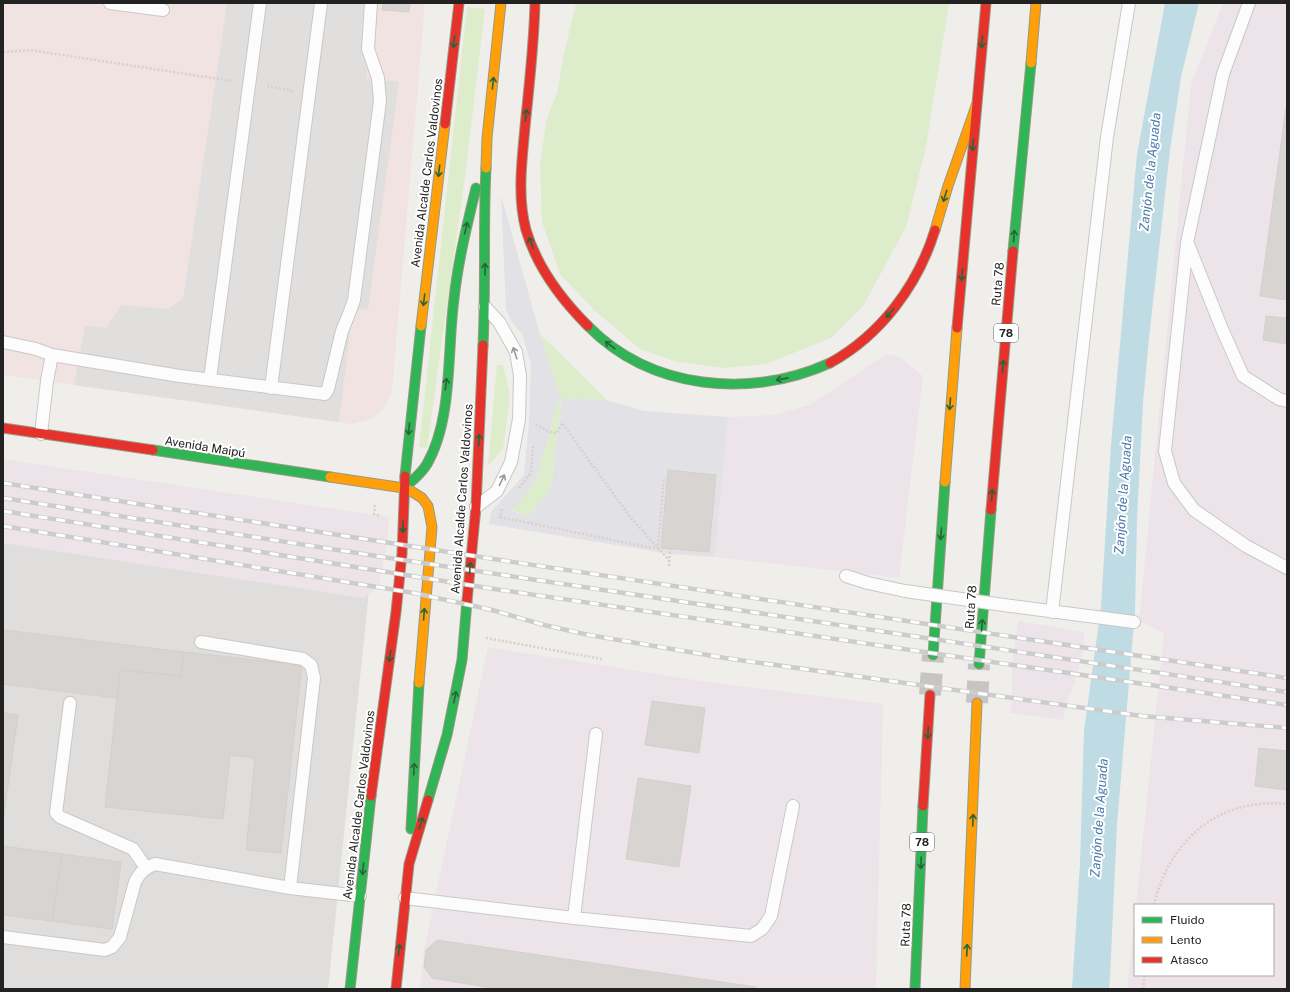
<svg xmlns="http://www.w3.org/2000/svg" width="1290" height="992" font-family="'Public Sans',sans-serif">
  <style>
    .residential { fill: #dfdedc }
    .commercial { fill: #f1e3e1 }
    .industrial { fill: #ede4e9 }
    .grass { fill: #ddeccb }
    .parking { fill: #e0dfde }
    .plaza { fill: #e2e1e5 }
    .water { fill: #bfdbe3 }
    .building { fill: #d7d4d2; stroke: #d3d0cc }
    .lines { fill: none; stroke-linecap: round; stroke-linejoin: round }
    .highway-tunnel { stroke: #c7c5c3; stroke-width: 22; stroke-dasharray: 22 11; stroke-linecap: butt }
    .lane-casing { stroke: #c9c8c7; stroke-width: 14 }
    .fast-casing { stroke: #999a82; stroke-width: 11 }
    .slow-casing { stroke: #999a82; stroke-width: 11 }
    .jam-casing { stroke: #999a82; stroke-width: 11 }
    .path { stroke: #dccecd; stroke-width: 2.5; stroke-dasharray: 2 2; stroke-linecap: butt }
    .lane { stroke: #fdfcfc; stroke-width: 12 }
    .fast { stroke: #30b455; stroke-width: 9 }
    .slow { stroke: #ff9f0a; stroke-width: 9 }
    .jam { stroke: #e5322d; stroke-width: 9 }
    .rail-casing { stroke: #ccc; stroke-width: 4.5 }
    .rail { stroke: #fff; stroke-width: 3; stroke-dasharray: 9; stroke-linecap: butt }
    .lane-bridge-casing { stroke: #c9c8c7; stroke-width: 14; stroke-linecap: butt }
    .lane-bridge { stroke: #fdfcfc; stroke-width: 12 }
    .oneway { stroke: #286439 }
    .oneway2 { stroke: #9a9a9a }
    .labels { text-anchor: middle; dominant-baseline: central; stroke-width: 4; stroke-linejoin: round; paint-order: stroke }
    .shield { fill: #fff; stroke: #646464; stroke-width: 1 }
    .shield-label { font-size: 11px; font-weight: bold; fill: #222 }
    .street-label { font-size: 12px; fill: #222; stroke: #fff }
    .water-label { font-size: 13px; font-style: italic; fill: #4a7aab; stroke: #fff }
  </style>
  <rect width="100%" height="100%" fill="#f0eeeb"/>
  <path class="residential" d="M3,538L369,591L328,989H3Z"/>
  <path class="commercial" d="M3,3H425L392,391L384,409L371,419L351,424L3,375Z"/>
  <path class="industrial" d="M1223,3H1287V989H1127L1135,918V975H1273V905H1136L1164,633L1139,621L1191,84Z
    M886,354L900,357L923,376L899,578L715,557L728,417L773,415L809,405L839,386Z
    M3,459L389,517L387,542L379,587L363,598L3,543Z
    M1018,621L1084,632V648L1077,674L1066,706L1063,720L1010,713L1012,699V665Z
    M488,647L708,682L883,704L876,989H420L424,950Z"/>
  <path class="grass" d="M576,3H949L926,147L906,227L863,306L831,338L766,364L723,368L674,361L640,349L594,310L560,274L542,222L540,162L547,118L557,93L564,54Z
    M467,7L485,9L465,177L427,448L419,447Z
    M540,334L607,400L562,398L551,489L529,516L510,510L536,481L560,396Z
    M497,365H503L510,395L503,449L488,466Z"/>
  <path class="parking" d="M227,3H376L366,78L399,82L368,310L353,308L339,422L74,385L85,325L106,328L122,305L168,309L183,299Z"/>
  <path class="plaza" d="M501,195L540,334L560,396L536,481L511,511L529,516L551,489L562,398L607,400L644,411L728,417L715,557L670,554L489,524L491,512L524,475L529,421L531,364L522,334L511,321L506,309Z"/>
  <path class="water" d="M1165,3H1199L1181,77L1170,150L1149,338L1143,403L1137,520L1135,611L1117,825L1110,977L1109,989H1072L1080,864L1084,731L1101,607L1111,445L1137,154Z"/>
  <path class="building" d="M383,3H410L409,12L382,10Z
    M1286,108H1287V300L1260,296Z
    M1266,316L1287,318V344L1263,340Z
    M668,470L716,475L709,552L661,548Z
    M3,630L184,652L181,676L120,670L117,698L3,684Z
    M184,652L302,665L281,853L246,850L255,758L230,755L223,819L105,807L120,670L181,676Z
    M652,701L705,708L699,753L645,745Z
    M3,713L18,715L3,822Z
    M1259,748L1287,751V790L1255,786Z
    M638,778L691,786L679,867L626,859Z
    M3,846L62,854L52,921L3,915Z
    M62,854L121,862L112,929L52,921Z
    M437,940L756,987L755,989H498L432,978L424,967L426,950Z"/>
  <g class="lines">
    <path class="highway-tunnel" d="M930,695L933,655
      M977,703L979,664"/>
    <defs>
      <path id="lane" d="M110,3L163,10
        M1249,3L1223,74L1187,243L1165,451L1174,483L1194,510L1246,546L1287,568
        M1188,244L1222,329L1243,376L1279,399L1287,401
        M3,342L36,349L52,355L180,376L325,394L328,389L342,331L349,314L354,300L380,101L378,78L368,49L371,3
        M210,379L260,3
        M271,388L321,3
        M41,434L47,381L52,355
        M476,507L497,491L511,462L519,419L520,376L516,352L499,322L485,307
        M846,576L868,583L905,591
        M1011,606L1134,622
        M1052,612L1107,137L1129,3
        M201,642L303,659L311,665L314,678L290,888
        M70,703L56,813L60,817L133,849L146,868
        M405,898L574,918L751,936L762,929L771,916L793,806
        M574,918L596,734
        M3,937L105,950L112,947L120,937L135,882C140,872 145,868 155,864L290,888L360,896"/>
      <path id="fast" d="M1013,251L1031,63
        M588,326C651,390 750,399 830,363
        M483,345C486,286 483,227 486,168
        M153,450L330,477
        M405,476L421,326
        M404,488C412,481 422,473 427,464C453,419 447,350 454,299C458,261 467,225 476,188
        M933,655L945,482
        M979,664L991,510
        M428,800L447,735L462,660L467,601
        M411,829L419,683
        M350,989L371,796
        M915,989L923,806"/>
      <path id="slow" d="M1031,63L1036,3
        M486,168L487,138L501,3
        M935,230L948,186L976,106
        M421,326L445,124
        M330,477L404,488L411,491L422,498L428,506L432,527L419,683
        M945,482L957,328
        M965,989L977,703"/>
      <path id="jam" d="M535,3C534,45 529,86 525,127C522,161 517,196 526,230C537,267 561,299 588,326
        M445,124L459,3
        M957,328L986,3
        M830,363C881,335 918,285 935,230
        M3,428L153,450
        M991,510L1013,251
        M467,601L476,507L483,345
        M371,796L396,612L402,554L405,476
        M923,806L930,695
        M396,989L409,864L428,800"/>
    </defs>
    <use href="#lane" class="lane-casing"/>
    <use href="#fast" class="fast-casing"/>
    <use href="#slow" class="slow-casing"/>
    <use href="#jam" class="jam-casing"/>
    <path class="path" d="M3,52L30,50L232,81
      M267,86L293,91
      M536,424L549,432L557,433L562,423L631,518L669,560
      M519,488L531,473L533,445
      M375,505L374,514L381,516
      M502,509L500,517L647,547L658,548L664,477
      M669,566L670,549
      M486,638L602,659
      M1154,905C1169,840 1219,797 1287,804
      M1143,989L1145,975"/>
    <use href="#lane" class="lane"/>
    <use href="#fast" class="fast"/>
    <use href="#slow" class="slow"/>
    <use href="#jam" class="jam"/>
    <defs>
      <path id="rail" d="M3,483L500,560L1287,678
        M3,498L383,557L1287,692
        M3,511L494,589L1287,705
        M3,526L414,593L492,610L544,625L589,635L725,658L1142,716L1287,728"/>
    </defs>
    <use href="#rail" class="rail-casing"/>
    <use href="#rail" class="rail"/>
    <defs>
      <path id="lane-bridge" d="M905,591L1011,606"/>
    </defs>
    <use href="#lane-bridge" class="lane-bridge-casing"/>
    <use href="#lane-bridge" class="lane-bridge"/>
  </g>
  <defs><path id="oneway-shaft" d="M-6 0H5M1.5-3L5.5 0L1.5 3" fill="none" stroke-width="1.6" stroke-linecap="round" stroke-linejoin="round"/></defs>
  <g class="oneway">
    <use href="#oneway-shaft" transform="translate(454 42) rotate(97)"/>
    <use href="#oneway-shaft" transform="translate(982 42) rotate(95)"/>
    <use href="#oneway-shaft" transform="translate(493 83) rotate(-84)"/>
    <use href="#oneway-shaft" transform="translate(526 115) rotate(-84)"/>
    <use href="#oneway-shaft" transform="translate(973 145) rotate(95)"/>
    <use href="#oneway-shaft" transform="translate(439 171) rotate(97)"/>
    <use href="#oneway-shaft" transform="translate(945 196) rotate(107)"/>
    <use href="#oneway-shaft" transform="translate(466 228) rotate(-77)"/>
    <use href="#oneway-shaft" transform="translate(1014 236) rotate(-85)"/>
    <use href="#oneway-shaft" transform="translate(531 243) rotate(-112)"/>
    <use href="#oneway-shaft" transform="translate(485 269) rotate(-91)"/>
    <use href="#oneway-shaft" transform="translate(962 275) rotate(95)"/>
    <use href="#oneway-shaft" transform="translate(424 300) rotate(97)"/>
    <use href="#oneway-shaft" transform="translate(890 313) rotate(130)"/>
    <use href="#oneway-shaft" transform="translate(610 345) rotate(-143)"/>
    <use href="#oneway-shaft" transform="translate(1003 366) rotate(-85)"/>
    <use href="#oneway-shaft" transform="translate(782 379) rotate(169)"/>
    <use href="#oneway-shaft" transform="translate(446 384) rotate(-83)"/>
    <use href="#oneway-shaft" transform="translate(950 404) rotate(95)"/>
    <use href="#oneway-shaft" transform="translate(409 429) rotate(95)"/>
    <use href="#oneway-shaft" transform="translate(479 440) rotate(-87)"/>
    <use href="#oneway-shaft" transform="translate(992 495) rotate(-86)"/>
    <use href="#oneway-shaft" transform="translate(403 527) rotate(92)"/>
    <use href="#oneway-shaft" transform="translate(941 534) rotate(94)"/>
    <use href="#oneway-shaft" transform="translate(470 568) rotate(-85)"/>
    <use href="#oneway-shaft" transform="translate(424 614) rotate(-86)"/>
    <use href="#oneway-shaft" transform="translate(982 625) rotate(-86)"/>
    <use href="#oneway-shaft" transform="translate(390 656) rotate(98)"/>
    <use href="#oneway-shaft" transform="translate(455 697) rotate(-79)"/>
    <use href="#oneway-shaft" transform="translate(928 733) rotate(93)"/>
    <use href="#oneway-shaft" transform="translate(414 769) rotate(-87)"/>
    <use href="#oneway-shaft" transform="translate(973 820) rotate(-88)"/>
    <use href="#oneway-shaft" transform="translate(421 823) rotate(-73)"/>
    <use href="#oneway-shaft" transform="translate(921 863) rotate(92)"/>
    <use href="#oneway-shaft" transform="translate(363 869) rotate(96)"/>
    <use href="#oneway-shaft" transform="translate(399 950) rotate(-84)"/>
    <use href="#oneway-shaft" transform="translate(967 950) rotate(-87)"/>
  </g>
  <g class="oneway2">
    <use href="#oneway-shaft" transform="translate(515 353) rotate(-108)"/>
    <use href="#oneway-shaft" transform="translate(502 480) rotate(-64)"/>
  </g>
  <g class="labels">
    <g class="shield">
      <rect x="994" y="324" width="24" height="18" rx="3"/>
      <rect x="910" y="833" width="24" height="18" rx="3"/>
    </g>
    <g class="shield-label">
      <text x="1006" y="333">78</text>
      <text x="922" y="842">78</text>
    </g>
    <g class="street-label">
      <text transform="translate(427 173) rotate(-83)">Avenida Alcalde Carlos Valdovinos</text>
      <text transform="translate(998 284) rotate(-85)">Ruta 78</text>
      <text transform="translate(205 447) rotate(9)">Avenida Maipú</text>
      <text transform="translate(462 499) rotate(-86)">Avenida Alcalde Carlos Valdovinos</text>
      <text transform="translate(971 607) rotate(-86)">Ruta 78</text>
      <text transform="translate(359 805) rotate(-83)">Avenida Alcalde Carlos Valdovinos</text>
      <text transform="translate(906 925) rotate(-88)">Ruta 78</text>
    </g>
    <g class="water-label">
      <text transform="translate(1150 172) rotate(-84)">Zanjón de la Aguada</text>
      <text transform="translate(1123 495) rotate(-86)">Zanjón de la Aguada</text>
      <text transform="translate(1099 818) rotate(-86)">Zanjón de la Aguada</text>
    </g>
  </g>
  <rect width="1290" height="992" fill="none" stroke="#222222" stroke-width="8"/>
  <rect x="1134" y="904" width="140" height="72" fill="#ffffff" stroke="#a7a7a7"/>
  <rect x="1142" y="917" width="20" height="6" fill="#30b455" stroke="#a7a7a7"/>
  <text x="1170" y="924" font-size="12" fill="#222222">Fluido</text>
  <rect x="1142" y="937" width="20" height="6" fill="#ff9f0a" stroke="#a7a7a7"/>
  <text x="1170" y="944" font-size="12" fill="#222222">Lento</text>
  <rect x="1142" y="957" width="20" height="6" fill="#e5322d" stroke="#a7a7a7"/>
  <text x="1170" y="964" font-size="12" fill="#222222">Atasco</text>
</svg>
